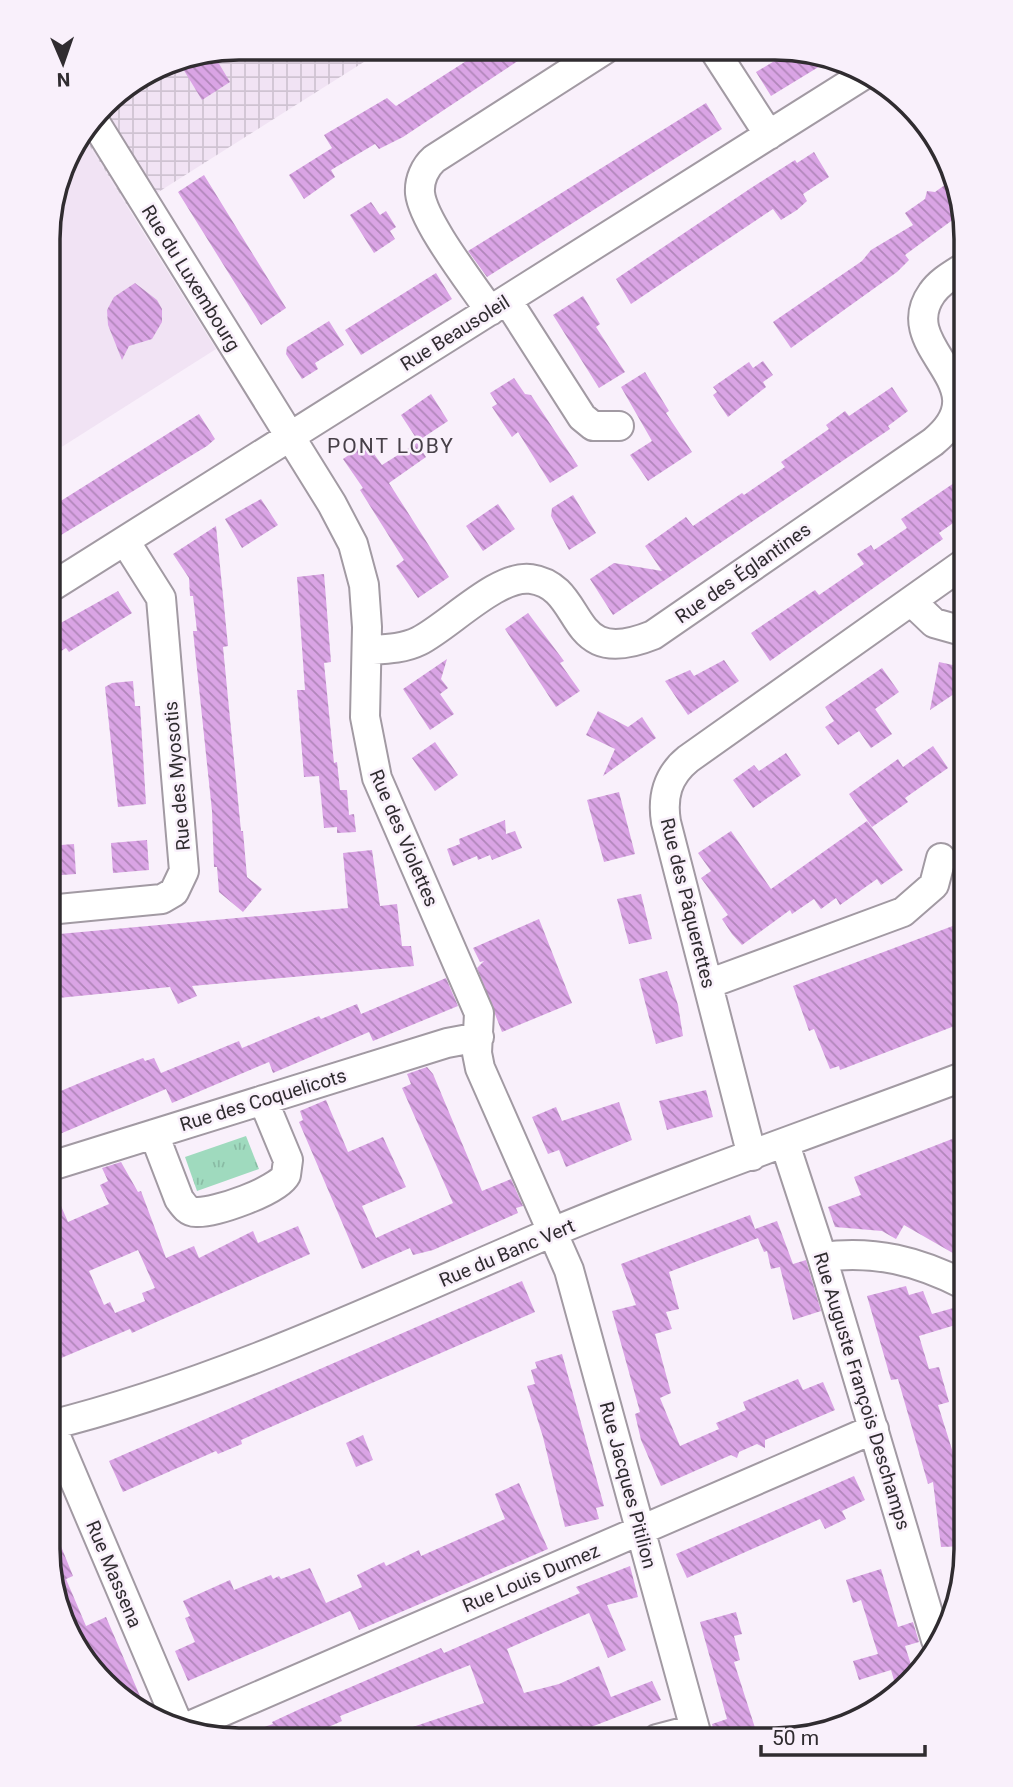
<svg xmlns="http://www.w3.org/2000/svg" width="1013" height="1787" font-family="Roboto,sans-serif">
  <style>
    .built { fill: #f1e3f4 }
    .industrial { fill: url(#industrial-grid) }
    .grass { fill: url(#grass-tufts) }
    .building { fill: url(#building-back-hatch); fill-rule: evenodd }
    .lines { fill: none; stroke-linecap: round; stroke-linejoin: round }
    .minor-casing { stroke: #a29aa3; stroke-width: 32 }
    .minor { stroke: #fff; stroke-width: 28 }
    .labels { text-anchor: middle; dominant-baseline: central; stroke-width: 5; stroke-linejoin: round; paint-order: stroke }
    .street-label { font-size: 19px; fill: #302c30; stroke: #f9f0fb }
    .neighbourhood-label { font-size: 21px; letter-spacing: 2px; fill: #474048; stroke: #f9f0fb }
    .rim { fill: none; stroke: #302c30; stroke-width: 3.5 }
  </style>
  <defs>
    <pattern id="industrial-grid" width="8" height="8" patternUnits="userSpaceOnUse" patternTransform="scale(1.75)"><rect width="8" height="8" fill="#f1e3f4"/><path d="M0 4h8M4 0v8" fill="none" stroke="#cfc3d2"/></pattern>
    <pattern id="grass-tufts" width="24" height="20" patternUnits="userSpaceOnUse" patternTransform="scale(1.75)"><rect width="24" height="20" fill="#9fdabe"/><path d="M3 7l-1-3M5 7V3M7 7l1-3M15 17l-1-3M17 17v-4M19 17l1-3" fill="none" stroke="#89bba4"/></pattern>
    <pattern id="building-back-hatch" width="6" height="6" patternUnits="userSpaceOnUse" patternTransform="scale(1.75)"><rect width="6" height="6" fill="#daa4e5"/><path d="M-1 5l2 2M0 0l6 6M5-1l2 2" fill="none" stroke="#b186ba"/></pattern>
  </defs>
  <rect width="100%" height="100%" fill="#f9f0fb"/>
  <path class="built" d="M82,134L216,349L49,455V214L67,153Z"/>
  <path class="industrial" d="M238,47L386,48L130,210L82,134L112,95L166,62Z"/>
  <path class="grass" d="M246,1136L259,1169L197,1191L185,1157Z"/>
  <path class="building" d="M485,49H536L403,137L379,149L375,144L331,170L335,177L304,199L289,175L332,148L324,135L387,98L396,106Z
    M791,51H812L830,60L771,96L756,72Z
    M212,52L230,82L202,100L177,59Z
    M706,103L722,129L487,277L468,251Z
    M814,152L829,177L803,194L807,201L797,210L781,220L773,209L631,304L616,279L751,188L795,160L797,163Z
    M204,175L286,308L261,325L178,192Z
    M949,182L959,196L962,213L905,255L909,260L897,272L791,348L773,322L862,261L871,250L913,225L905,213L925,199L927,191L935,192Z
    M371,202L380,215L386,211L396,227L390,231L395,239L374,253L350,215Z
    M436,273L452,299L361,355L345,330Z
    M135,283L157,300L162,309V322L152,339L129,346L122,360L108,325L107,310L114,297Z
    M583,296L600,324L596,327L625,372L599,388L553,315Z
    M329,321L344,345L315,363L318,369L302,379L286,354L287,347Z
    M763,361L773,375L763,382L766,387L728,417L713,395L717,392L713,387L749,362L753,368Z
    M645,372L669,411L666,413L692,452L648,481L630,455L652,441L621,387Z
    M514,378L525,394L531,395L578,466L550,483L518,432L512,437L492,407L497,404L490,393Z
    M892,387L908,411L888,426L890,429L613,615L590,579L614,563L662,571L645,546L686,517L693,526L742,493L744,495L785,467L781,462L829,429L826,425L845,411L849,416Z
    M431,394L448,421L418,441L401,415Z
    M199,414L215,439L207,446L48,543V509Z
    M366,443L382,465L417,443L426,457L389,483L449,577L418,598L396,566L404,560L360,490L363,488L343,459Z
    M954,483L966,500V514L939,533L943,539L770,661L751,633L815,590L819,595L864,564L857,554L871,545L874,550L907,528L901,519Z
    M573,495L596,533L569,550L551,516L552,508Z
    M261,499L278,525L242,548L225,519Z
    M498,504L515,529L483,551L466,526Z
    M216,526L228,646L223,647L241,831H243L247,877L262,889L243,912L219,892L217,867H214L212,811L193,631H197L193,596H190L189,578L173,554Z
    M324,574L331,662L324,663L334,763L337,762L340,790H347L349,815L354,814L356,832L337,833V827L324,828L319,776L304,777L297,690H305L297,577Z
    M118,591L132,613L69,652L66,648L48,659V630Z
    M528,613L564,661L560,663L580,691L556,707L505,629Z
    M447,659L441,679L448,688L440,694L454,714L430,730L403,689Z
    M724,660L739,681L688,715L665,681L690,670L694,676Z
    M939,662L962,667L957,692L930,710Z
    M882,668L899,692L875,709L892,734L871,748L859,731L838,745L825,727L834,721L825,707Z
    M133,681L135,706H140L146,804L118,807L105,687L112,683Z
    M598,711L628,727L642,717L656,738L603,776L615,749L586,735Z
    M435,742L458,775L435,791L412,758Z
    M933,746L948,768L905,798L908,802L872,827L849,794L898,759L903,767Z
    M786,753L801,775L753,808L733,780L754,765L759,771Z
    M619,792L635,854L604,862L587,800Z
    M505,820L506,834L515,831L522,848L492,860L490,855L478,860L477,856L453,866L447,849L460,844L459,839Z
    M867,821L903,870L881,885L877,879L840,905L836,898L821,909L814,899L792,914L790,910L742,945L732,934L722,919L728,915L701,878L711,871L698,853L731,831L771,889Z
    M147,840L149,870L113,873L111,843Z
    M74,844L76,874L48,876V846Z
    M372,850L380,906L397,904L402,946H411L414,966L192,986L197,996L178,1004L170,987L48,999V935L348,908L343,853Z
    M641,894L652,939L629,944L617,899Z
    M539,919L572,1003L502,1032L477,968L484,961L480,962L473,948Z
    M966,921L965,1022L840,1070L839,1066L830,1069L814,1029L809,1031L793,986Z
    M667,971L678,1005L683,1036L656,1044L639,979Z
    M446,978L458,1006L373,1041L369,1032L273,1073L269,1062L172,1103L166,1089L48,1139V1111L54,1108L49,1096L82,1082L143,1058L145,1061L154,1058L161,1073L239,1041L242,1048L319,1016L321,1019L357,1004L361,1014Z
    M427,1067L433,1074L482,1191L511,1179L523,1206L516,1208L518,1213L433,1250L413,1255L410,1248L362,1269L299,1122L303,1120L300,1111L326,1100L348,1152L383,1137L406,1187L362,1206L376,1238L453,1203L402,1088L411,1084L407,1074Z
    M706,1090L713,1117L667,1130L659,1101Z
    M619,1102L632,1140L566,1167L559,1150L548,1154L532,1117L556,1107L562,1121Z
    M965,1134V1260L904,1225L896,1239L882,1231L835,1227L828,1207L861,1195L854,1177Z
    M121,1162L138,1192L141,1191L166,1258L194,1246L199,1258L253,1231L258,1243L298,1226L310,1254L154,1323L132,1333L130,1329L47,1364L48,1183H51L68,1222L109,1204L100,1185L108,1181L102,1168ZM138,1250L155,1288L142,1293L145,1301L115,1313L110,1302L104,1305L89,1271Z
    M750,1215L755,1229L777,1221L793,1264L806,1260L821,1311L793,1320L780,1267L784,1266L771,1269L767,1251L764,1252L758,1238L669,1272L679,1309L666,1312L672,1329L655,1334L671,1393L660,1398L669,1420L680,1446L719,1429L716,1423L746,1410L743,1402L798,1379L803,1390L823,1382L835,1410L765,1440V1448L757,1444L739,1452L737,1458L731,1455L661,1486L641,1440L635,1414L640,1412L612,1311L636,1305L621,1264Z
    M522,1281L535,1312L241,1440L242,1444L218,1454L216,1451L123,1492L109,1461Z
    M906,1286L909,1295L923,1291L932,1314L957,1307L962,1323L919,1336L929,1369L939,1367L949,1402L938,1405L954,1456L965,1453V1546L941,1547L933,1482L928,1484L898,1379L891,1380L867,1296Z
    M562,1354L604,1506L596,1508L599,1519L565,1527L543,1437L527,1386L535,1384L531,1370L537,1368L535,1362Z
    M363,1435L373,1460L356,1467L346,1443Z
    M854,1476L865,1500L842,1511L846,1519L825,1529L820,1519L687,1578L676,1554Z
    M519,1483L548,1549L359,1630L350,1611L188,1681L175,1651L195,1642L185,1618L190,1616L183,1601L230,1580L234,1590L271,1575L273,1579L279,1576L281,1579L310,1568L326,1603L362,1587L357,1575L384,1562L386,1566L419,1550L421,1556L505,1519L495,1494Z
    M50,1519L73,1576L66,1579L86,1626L106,1617L146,1710L122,1700L58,1610L47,1549V1520Z
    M630,1566L638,1597L607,1605L626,1650L608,1658L589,1613L507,1649L524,1693L559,1684L599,1666L611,1697L652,1681L661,1700L560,1739H387L386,1736L484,1703L470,1665L340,1716L342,1721L304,1738H241V1735L273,1724L272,1722L300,1709L441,1648L444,1653L580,1593L576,1587Z
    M881,1569L898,1627L913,1622L919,1642L905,1646L914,1674L896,1687L891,1670L859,1680L853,1661L878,1654L861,1600L853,1603L846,1580Z
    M736,1612L742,1634L734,1636L740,1660L734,1662L756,1731L751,1732L754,1740H716L712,1724L727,1719L700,1622Z"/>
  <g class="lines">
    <defs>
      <path id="minor" d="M714,50L769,135
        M93,119L332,504L353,544L364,585L367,627L365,717L377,778L479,1013L477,1053L480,1068L569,1270L698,1740
        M507,300L582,417L593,426H619
        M490,311C472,284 423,222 420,193C419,180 425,167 434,159L604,50
        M48,589L862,76
        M912,602L934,623L966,632
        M367,650C385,649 403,649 419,641C449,626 498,574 531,579C588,587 564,671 653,635L933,442C1004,384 892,349 932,293C940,281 954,274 966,266
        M48,910L162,899L174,892L184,871L161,598L125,541
        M708,984L903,912L934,885L941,858
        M154,1134L179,1199C184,1206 188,1212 196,1212C215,1213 278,1191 286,1175L288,1160L263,1100
        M785,1144L822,1257L936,1640
        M752,1156L666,822C662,797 667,776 688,759L966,562
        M48,1167L447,1043L479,1037
        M822,1257C875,1250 918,1261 965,1285
        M51,1425L178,1724
        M47,1426C224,1382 388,1302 555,1231C690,1175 829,1127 965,1076
        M187,1727L874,1429
        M657,1739L695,1729"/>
    </defs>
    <use href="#minor" class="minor-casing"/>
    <use href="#minor" class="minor"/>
  </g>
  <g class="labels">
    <g class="street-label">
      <text transform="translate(191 278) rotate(58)">Rue du Luxembourg</text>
      <text transform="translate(455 333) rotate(-32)">Rue Beausoleil</text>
      <text transform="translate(743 573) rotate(-35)">Rue des Églantines</text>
      <text transform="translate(177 776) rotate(-95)">Rue des Myosotis</text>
      <text transform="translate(404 838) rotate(67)">Rue des Violettes</text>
      <text transform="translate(688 903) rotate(76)">Rue des Pâquerettes</text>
      <text transform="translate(263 1100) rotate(-17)">Rue des Coquelicots</text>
      <text transform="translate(507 1253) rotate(-23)">Rue du Banc Vert</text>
      <text transform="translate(862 1391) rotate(73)">Rue Auguste François Deschamps</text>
      <text transform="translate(628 1485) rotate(75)">Rue Jacques Pitilion</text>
      <text transform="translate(114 1574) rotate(67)">Rue Massena</text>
      <text transform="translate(531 1578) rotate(-23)">Rue Louis Dumez</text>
    </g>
    <g class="neighbourhood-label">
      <text x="391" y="446">PONT LOBY</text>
    </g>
  </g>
  <path d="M0 0H1013V1787H0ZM239 60H775A179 179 0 0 1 954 239V1549A179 179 0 0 1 775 1728H239A179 179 0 0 1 60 1549V239A179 179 0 0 1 239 60Z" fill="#f9f0fb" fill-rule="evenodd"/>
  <path class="rim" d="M239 60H775A179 179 0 0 1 954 239V1549A179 179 0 0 1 775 1728H239A179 179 0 0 1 60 1549V239A179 179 0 0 1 239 60Z"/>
  <g transform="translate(63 63) rotate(178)" stroke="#f9f0fb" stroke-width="5" paint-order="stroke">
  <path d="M0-5L12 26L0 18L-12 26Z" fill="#302c30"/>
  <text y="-10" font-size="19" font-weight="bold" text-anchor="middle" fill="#302c30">N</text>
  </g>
  <path d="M761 1745v10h164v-10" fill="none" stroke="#302c30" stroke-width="3.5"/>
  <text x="772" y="1745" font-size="21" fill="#302c30" stroke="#f9f0fb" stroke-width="5" paint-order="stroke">50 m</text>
</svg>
